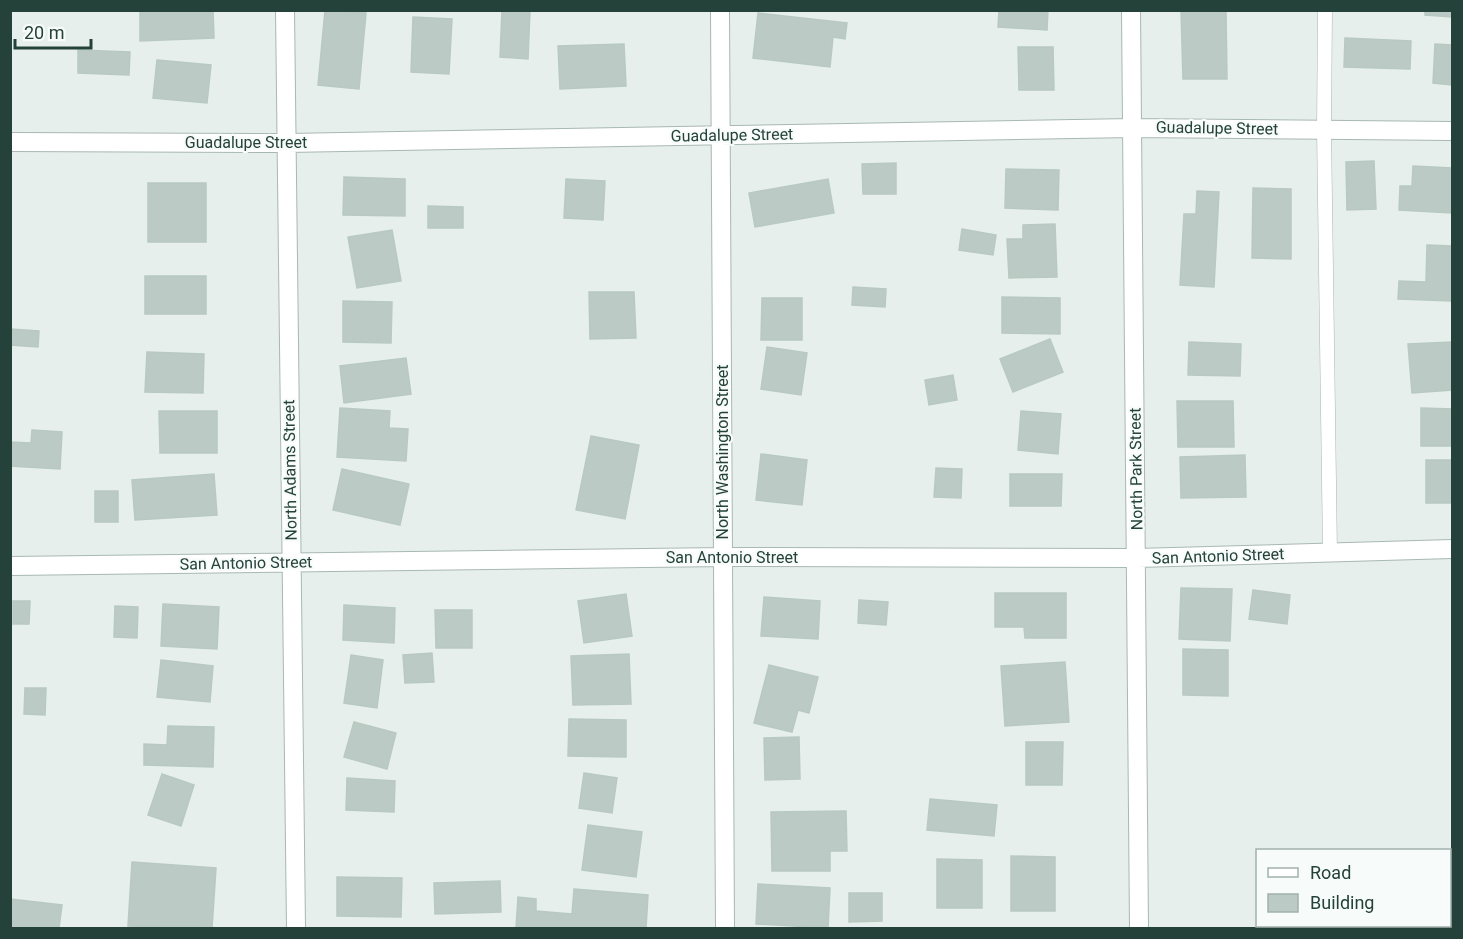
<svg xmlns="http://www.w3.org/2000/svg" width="1463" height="939" font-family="Roboto,sans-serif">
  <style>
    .building { fill: #bbcac4; stroke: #b8c9c2; stroke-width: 1.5 }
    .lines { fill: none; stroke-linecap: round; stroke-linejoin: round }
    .lane-casing { stroke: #a8b8b2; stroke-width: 15 }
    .street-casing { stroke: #a8b8b2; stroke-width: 20 }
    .lane { stroke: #fff; stroke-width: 14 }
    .street { stroke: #fff; stroke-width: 18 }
    .labels { text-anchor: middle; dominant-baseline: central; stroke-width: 4.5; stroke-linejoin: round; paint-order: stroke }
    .street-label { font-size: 16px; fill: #24423a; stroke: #f7fbf9 }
  </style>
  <rect width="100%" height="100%" fill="#e6efeb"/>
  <path class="building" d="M140,10H213L214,38L140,41Z
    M325,10L366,13L359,89L318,85Z
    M502,10H530L528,59L500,57Z
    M999,10H1048L1047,30L998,27Z
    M1181,10H1226L1227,79H1183Z
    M1425,10H1452V17L1425,15Z
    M758,13L847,23L845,39L833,37L830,67L753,58Z
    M413,17L452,19L449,74L411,72Z
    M1345,38L1411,41L1410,69L1344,67Z
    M624,44L626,86L560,89L558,46Z
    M1435,44L1452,45V85L1433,83Z
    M1018,47H1053L1054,90H1019Z
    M78,50L130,52L129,75L78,73Z
    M157,60L211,65L207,103L153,98Z
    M1374,161L1376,209L1347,210L1346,162Z
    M896,163V194H863L862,164Z
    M1413,166L1452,168V213L1399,210L1400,186H1412Z
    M1006,169L1059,170L1058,210L1005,208Z
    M344,177L405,179V216L343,215Z
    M566,179L605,181L603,220L564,218Z
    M828,179L834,213L755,227L749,193Z
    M148,183H206V242H148Z
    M1253,188L1291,189V259L1252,258Z
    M1197,191L1219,192L1214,287L1180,285L1184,214H1196Z
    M428,206L463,207V228H428Z
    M1055,224L1057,277L1009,278L1007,239H1023V225Z
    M962,229L996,235L993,255L959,250Z
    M392,230L401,281L357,288L348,237Z
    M1427,245L1452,246V301L1398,299L1399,281L1426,282Z
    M145,276H206V314H145Z
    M853,287L886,289L885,307L852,305Z
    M589,292H634L636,338L590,339Z
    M1002,297L1060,298V334L1002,333Z
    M762,298H802V340H761Z
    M343,301L392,302L391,343L343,342Z
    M10,329L39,331L38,347L10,345Z
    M1050,339L1063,372L1013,392L1000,359Z
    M1189,342L1241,344L1240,376L1188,375Z
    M1452,342V390L1412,393L1408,344Z
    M767,347L807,353L801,395L761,389Z
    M147,352L204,354L203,393L145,392Z
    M406,358L411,394L344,403L340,366Z
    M953,375L957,400L929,405L925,380Z
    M1177,401H1233L1234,447H1178Z
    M340,408L390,411L389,428L408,429L406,461L337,457Z
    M1421,408L1452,409V446H1421Z
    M159,411H217V453H160Z
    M1021,411L1061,414L1058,454L1018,450Z
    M32,430L62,432L60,469L10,466V442L31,443Z
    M591,436L639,445L625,519L576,510Z
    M761,454L807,460L802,505L756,500Z
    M1245,455L1246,497L1181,498L1180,457Z
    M1426,460H1452V503H1426Z
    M936,468L962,469L961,498L934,497Z
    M342,469L409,484L400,525L333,510Z
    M214,474L217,515L135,520L132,480Z
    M1010,474H1062L1061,506H1010Z
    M95,491H118V522H95Z
    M1181,588L1232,589L1230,641L1179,639Z
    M1253,590L1290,595L1287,624L1249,619Z
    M995,593H1066V638H1025L1024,627H995Z
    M626,594L632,636L584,643L578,601Z
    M764,597L820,601L818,639L761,636Z
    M859,600L888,602L886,625L858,623Z
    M13,601H30L29,624H13Z
    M163,604L219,607L217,649L161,646Z
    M344,605L395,608L394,643L343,640Z
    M115,606L138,607L137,638L114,637Z
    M435,610H472V648H436Z
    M1183,649L1228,650V696L1183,695Z
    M432,653L434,682L405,683L403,655Z
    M629,654L631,704L573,705L571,656Z
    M351,655L383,660L377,708L344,703Z
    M161,660L213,666L210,702L157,697Z
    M1065,662L1069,722L1005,726L1001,666Z
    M769,665L818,677L809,713L798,710L792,732L754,723Z
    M25,688H46L45,715L24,714Z
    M569,719L626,720V757L568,756Z
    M354,722L396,733L387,769L344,757Z
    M168,726L214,727L213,767L144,765V744L167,745Z
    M799,737L800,779L765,780L764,738Z
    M1026,742H1063L1062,785H1026Z
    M584,773L617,778L612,813L579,808Z
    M162,774L194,785L181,826L148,815Z
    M347,778L395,781L394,812L346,810Z
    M930,799L997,805L994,836L927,830Z
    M846,811L847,851H830V871H772L771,812Z
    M588,825L642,832L636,877L582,870Z
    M1011,856L1055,857V911H1011Z
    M937,859L982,860V908H937Z
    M132,862L216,868L212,928L128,926Z
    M337,877L402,878L401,917L337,916Z
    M1450,878H1452V926H1433H1450Z
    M500,881L501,912L435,914L434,883Z
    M758,884L830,888L828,928L756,924Z
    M574,889L648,895L646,928H516L518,897L536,899V911L572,914Z
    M849,893H882V921L849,922Z
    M10,899L62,905L59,928H10Z"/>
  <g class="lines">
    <defs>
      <path id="lane" d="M1325,10L1324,129L1330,553"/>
      <path id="street" d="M285,10L296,928
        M720,10L725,928
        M1131,10L1139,928
        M10,142L287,143L1132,128L1452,131
        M10,566L723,557L1137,558L1452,549"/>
    </defs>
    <use href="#lane" class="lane-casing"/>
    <use href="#street" class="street-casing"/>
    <use href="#lane" class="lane"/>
    <use href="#street" class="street"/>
  </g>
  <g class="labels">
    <g class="street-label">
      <text transform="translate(1217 128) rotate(1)">Guadalupe Street</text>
      <text transform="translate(732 135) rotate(-1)">Guadalupe Street</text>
      <text x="246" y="142">Guadalupe Street</text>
      <text transform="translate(722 452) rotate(-90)">North Washington Street</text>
      <text transform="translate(1136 469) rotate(-91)">North Park Street</text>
      <text transform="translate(290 470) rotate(-91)">North Adams Street</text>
      <text transform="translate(1218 556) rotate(-2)">San Antonio Street</text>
      <text x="732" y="557">San Antonio Street</text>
      <text transform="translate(246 563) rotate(-1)">San Antonio Street</text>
    </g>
  </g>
  <rect width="1463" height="939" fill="none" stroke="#24423a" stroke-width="24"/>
  <rect x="1256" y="849" width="195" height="78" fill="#f7fbf9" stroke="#a3b1ad" stroke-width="1.5"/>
  <rect x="1268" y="868" width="30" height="9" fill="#ffffff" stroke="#a3b1ad" stroke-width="1.5"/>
  <text x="1310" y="879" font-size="18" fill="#24423a">Road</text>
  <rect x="1268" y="894" width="30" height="18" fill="#bbcac4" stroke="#a3b1ad" stroke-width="1.5"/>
  <text x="1310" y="909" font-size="18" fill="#24423a">Building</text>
  <path d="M15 39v9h76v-9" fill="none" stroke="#24423a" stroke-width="3"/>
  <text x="24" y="39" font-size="18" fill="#24423a" stroke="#f7fbf9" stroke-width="4.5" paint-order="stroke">20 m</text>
</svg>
